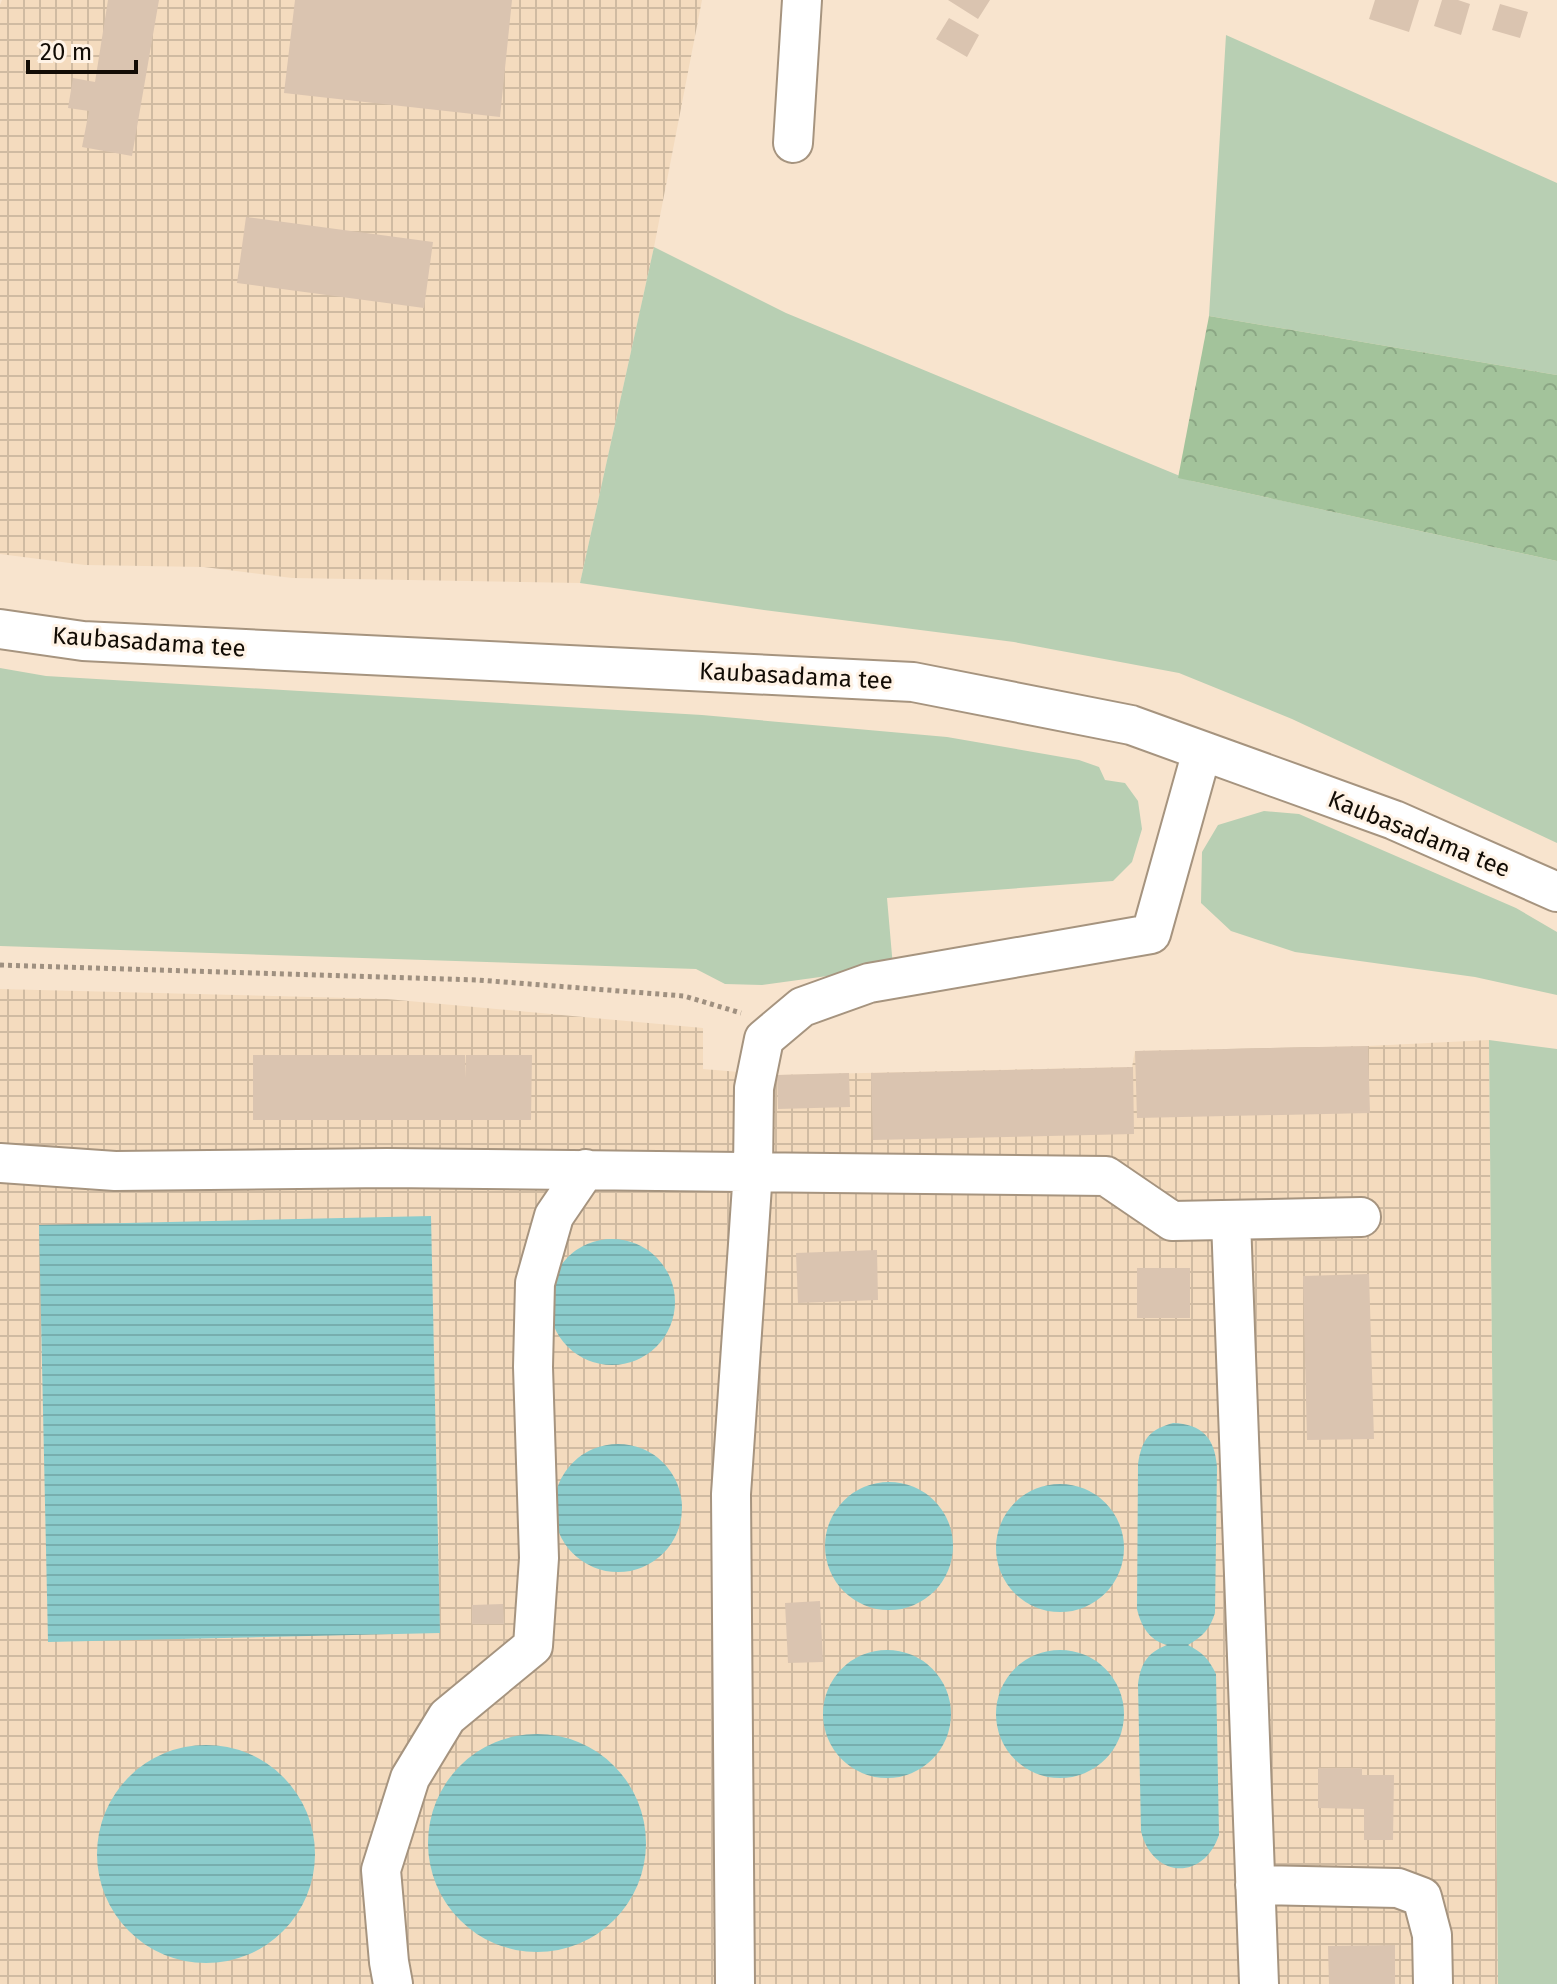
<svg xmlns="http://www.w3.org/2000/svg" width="1557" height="1984" font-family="'Fira Sans',sans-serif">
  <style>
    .industrial { fill: url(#industrial-grid) }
    .green { fill: #b8cfb3 }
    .forest { fill: url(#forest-crowns) }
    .water { fill: url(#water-rules) }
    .building { fill: #dac4b0 }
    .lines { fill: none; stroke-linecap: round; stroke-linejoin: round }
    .minor-casing { stroke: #a6947f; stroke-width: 42 }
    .path { stroke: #9f9080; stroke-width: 5; stroke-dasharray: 4 4; stroke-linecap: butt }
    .minor { stroke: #fff; stroke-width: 38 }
    .labels { text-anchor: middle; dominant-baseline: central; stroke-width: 6; stroke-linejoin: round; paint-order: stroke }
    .street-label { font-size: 24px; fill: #120c05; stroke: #fff3e6 }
  </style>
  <defs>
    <pattern id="industrial-grid" width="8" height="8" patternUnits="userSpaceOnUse" patternTransform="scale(2)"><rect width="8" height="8" fill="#f4dbbe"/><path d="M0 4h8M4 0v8" fill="none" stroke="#d0bba2"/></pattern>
    <pattern id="forest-crowns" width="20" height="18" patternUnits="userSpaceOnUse" patternTransform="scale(2)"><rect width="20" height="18" fill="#a3c39b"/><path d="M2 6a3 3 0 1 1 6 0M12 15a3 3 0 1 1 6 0" fill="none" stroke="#8ba684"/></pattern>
    <pattern id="water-rules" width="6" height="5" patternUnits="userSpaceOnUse" patternTransform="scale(2)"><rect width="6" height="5" fill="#8bcccc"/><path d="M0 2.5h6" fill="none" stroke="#77aeae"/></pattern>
  </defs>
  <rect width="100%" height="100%" fill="#f8e4ce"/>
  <path class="industrial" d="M2,0H702L654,247L580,583L292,578L204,567L85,565L0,554V5Z
    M0,989L387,999L703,1028V1069L777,1075L1132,1067L1135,1051L1368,1046L1489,1040L1498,1984H0Z"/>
  <path class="green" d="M1226,35L1557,183V375L1209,316Z
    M654,247L786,313L1192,481L1557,561V843L1292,719L1179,673L1014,642L757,609L580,583Z
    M0,668L46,676L702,715L947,737L1079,760L1099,767L1105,780L1125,783L1138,801L1142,829L1132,862L1113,881L887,898L893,967L762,985L725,984L696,969L0,946Z
    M1264,811L1299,814L1516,908L1557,932V995L1475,977L1295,952L1231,931L1201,903L1202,852L1218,825Z
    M1489,1040L1557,1049V1984H1498Z"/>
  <path class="forest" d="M1209,316L1557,375V561L1178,478Z"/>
  <path class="water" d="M431,1216L440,1633L48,1642L39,1225Z
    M549 1302a63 63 0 1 1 126 0a63 63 0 1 1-126 0Z
    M1173,1423C1202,1424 1215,1438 1217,1467L1215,1613C1210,1629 1203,1636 1188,1645C1202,1652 1209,1659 1216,1674L1219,1835C1203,1882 1152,1878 1141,1831L1138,1684C1141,1663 1147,1653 1167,1645C1149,1640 1141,1626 1137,1609L1138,1464C1142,1439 1149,1430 1173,1423Z
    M554 1508a64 64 0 1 1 128 0a64 64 0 1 1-128 0Z
    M825 1546a64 64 0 1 1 128 0a64 64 0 1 1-128 0Z
    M996 1548a64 64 0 1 1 128 0a64 64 0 1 1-128 0Z
    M996 1714a64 64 0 1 1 128 0a64 64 0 1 1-128 0Z
    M823 1714a64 64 0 1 1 128 0a64 64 0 1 1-128 0Z
    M428 1843a109 109 0 1 1 218 0a109 109 0 1 1-218 0Z
    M97 1854a109 109 0 1 1 218 0a109 109 0 1 1-218 0Z"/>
  <path class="building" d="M108,0H159L132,156L82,147L89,111L68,108L73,78L95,82Z
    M295,0H512L500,117L284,93Z
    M948,0H990L978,19Z
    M1375,0H1419L1409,32L1369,19Z
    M1442,0H1458L1470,4L1461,35L1434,26Z
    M1500,4L1528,12L1520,38L1492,30Z
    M949,18L979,35L967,57L936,39Z
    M246,217L433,242L424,308L237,283Z
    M1368,1046L1370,1113L1137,1118L1135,1051Z
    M253,1055H465L466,1078V1055H532L531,1120H253Z
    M1133,1067L1134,1134L873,1140L871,1073Z
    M849,1073L850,1107L778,1109L777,1075Z
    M877,1250L878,1300L798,1303L796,1253Z
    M1137,1268H1190V1318H1137Z
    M1369,1274L1374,1439L1307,1440L1303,1276Z
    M820,1601L823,1662L788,1663L785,1603Z
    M503,1604L504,1624H472V1605Z
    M1318,1768H1362V1775H1394L1393,1840H1364V1809L1318,1808Z
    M1395,1945V1984H1329L1328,1946Z"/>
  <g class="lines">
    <defs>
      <path id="minor" d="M793,143L802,0
        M0,629L83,641L913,682L1131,725L1394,820L1557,892
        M0,1163L115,1171L387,1168L1106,1176L1172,1221L1361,1217
        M1231,1220L1259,1984
        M1255,1885L1398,1888L1422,1897L1432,1935L1433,1984
        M393,1984L389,1962L381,1870L410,1778L447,1717L533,1646L539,1558L533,1367L535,1283L554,1216L586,1169
        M735,1984L731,1494L753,1171L754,1088L764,1039L802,1007L869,983L1151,934L1202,751"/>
    </defs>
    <use href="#minor" class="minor-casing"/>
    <path class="path" d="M0,965L478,980L684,996L741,1013"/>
    <use href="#minor" class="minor"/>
  </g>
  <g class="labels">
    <g class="street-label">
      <text transform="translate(149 642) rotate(4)">Kaubasadama tee</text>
      <text transform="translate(796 676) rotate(3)">Kaubasadama tee</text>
      <text transform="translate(1419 834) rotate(22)">Kaubasadama tee</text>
    </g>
  </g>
  <path d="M28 60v12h108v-12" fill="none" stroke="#120c05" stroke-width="4"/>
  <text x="40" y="60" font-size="24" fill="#120c05" stroke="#fff3e6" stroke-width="6" paint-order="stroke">20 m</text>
</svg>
